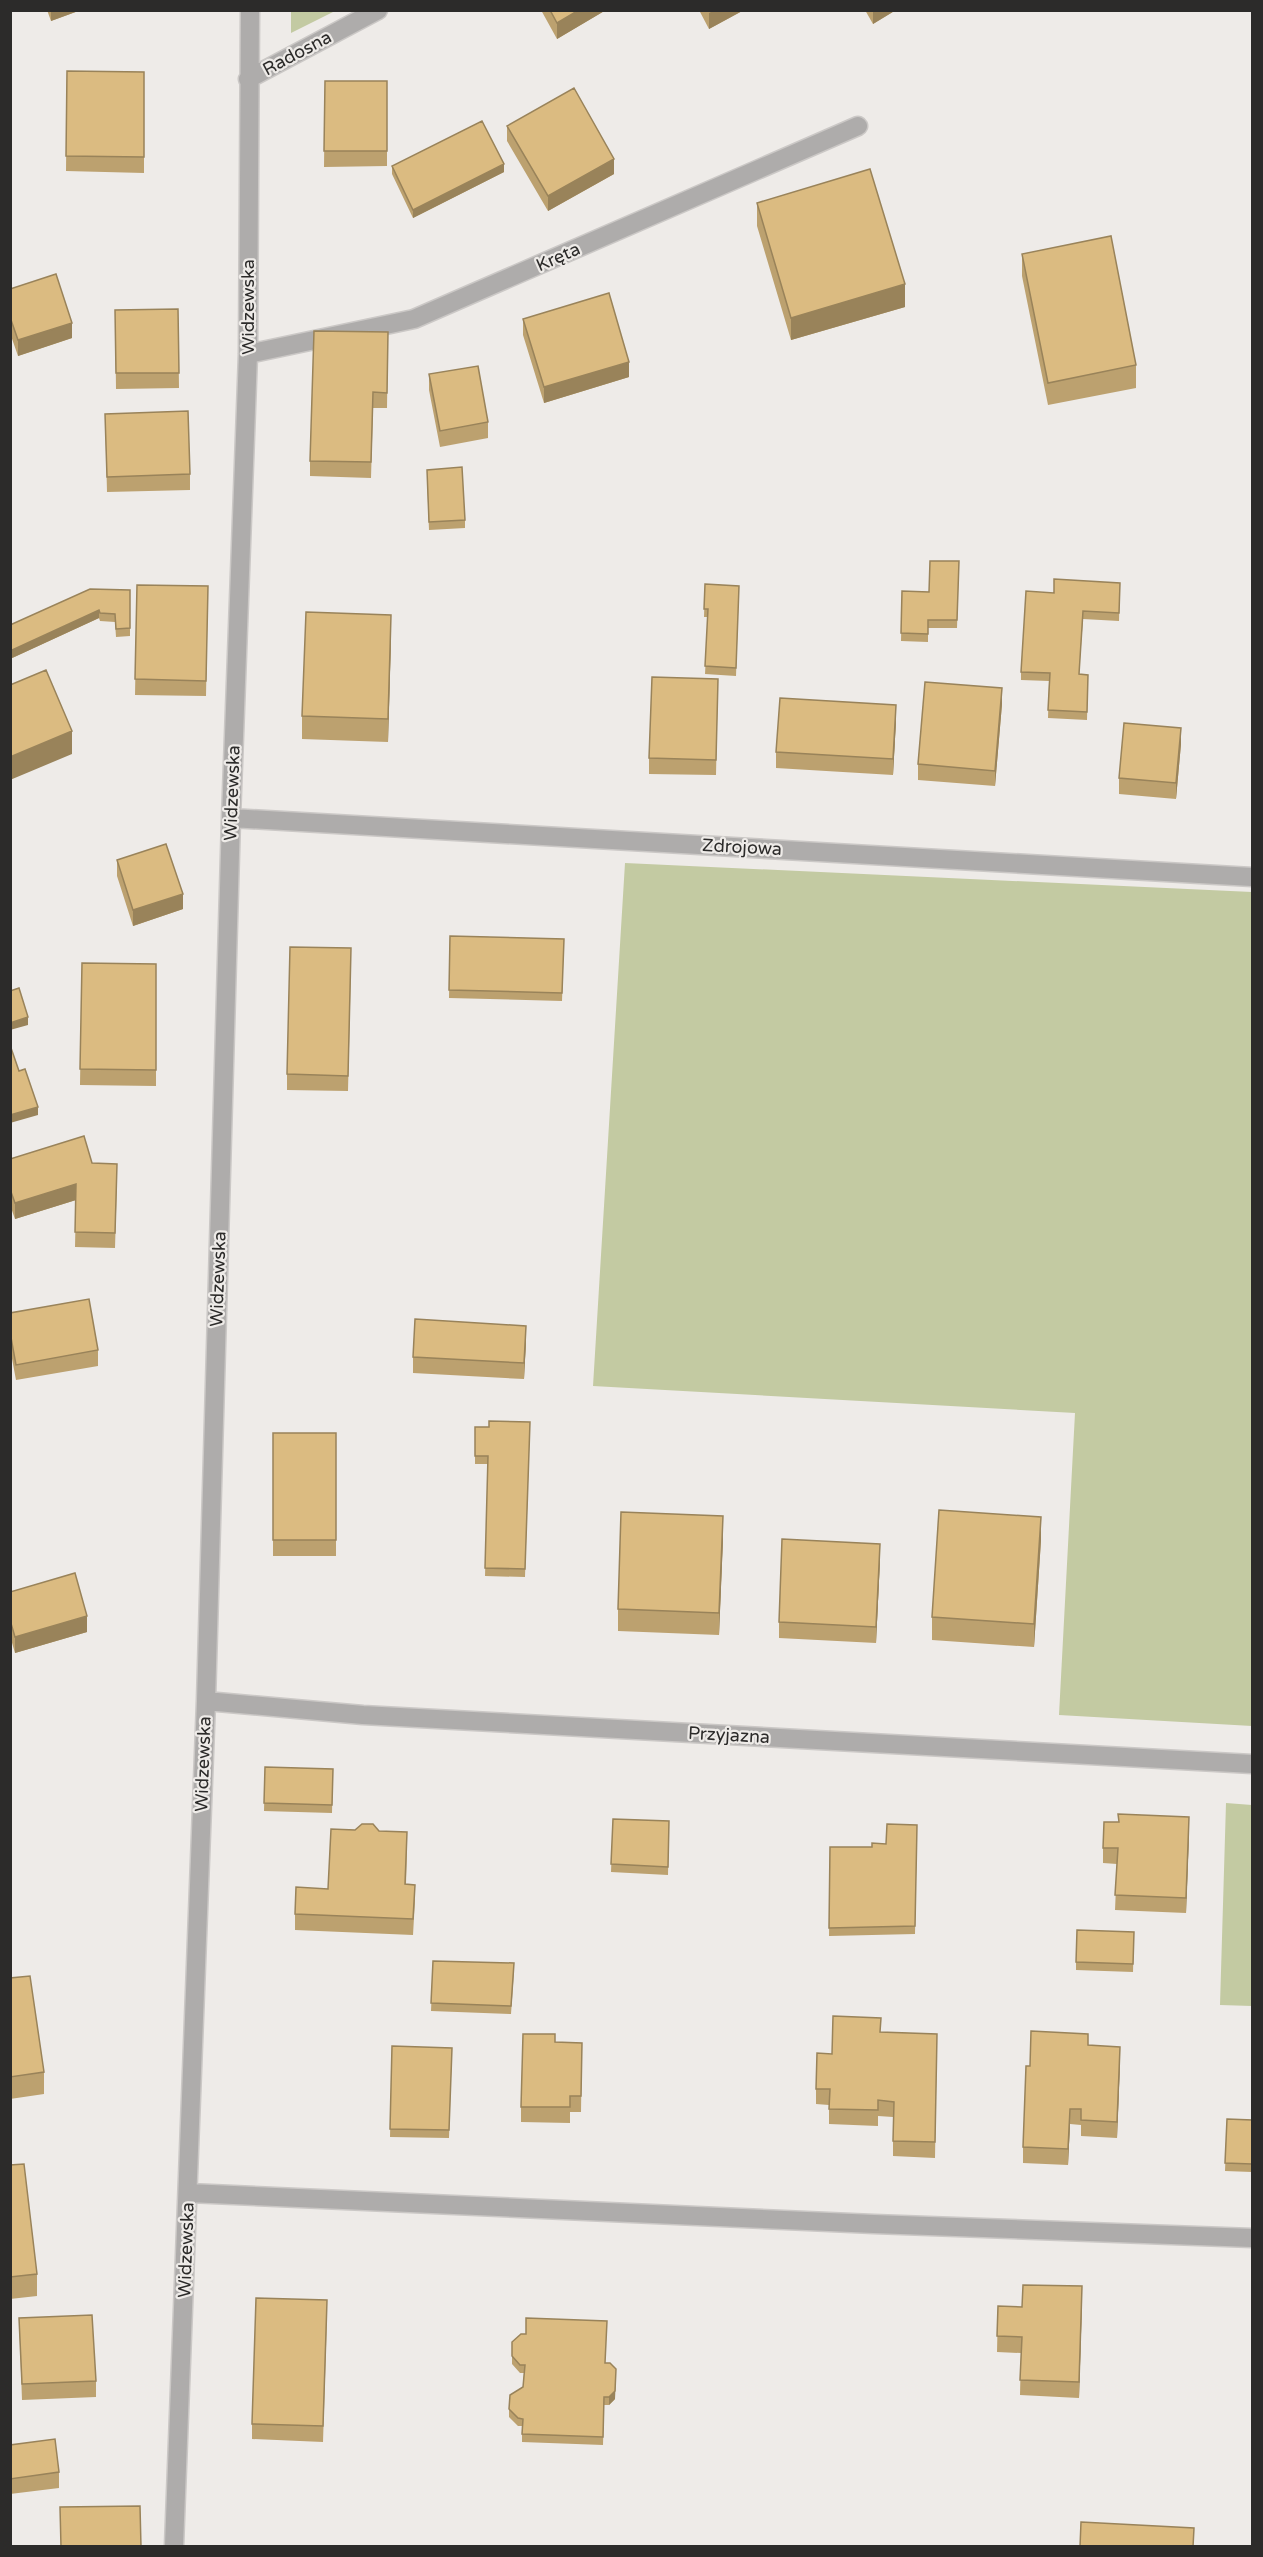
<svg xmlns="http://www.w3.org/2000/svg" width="1263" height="2557" font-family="'Varela Round',sans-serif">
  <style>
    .green { fill: #c3caa2 }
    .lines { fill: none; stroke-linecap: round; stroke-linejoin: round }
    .minor-casing { stroke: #cbc8c6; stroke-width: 21 }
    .minor { stroke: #aeacab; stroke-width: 18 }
    .wall { fill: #bca16f }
    .shaded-wall { fill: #99835a }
    .building { fill: #dbbb81; stroke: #99835a; stroke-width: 1.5 }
    .labels { text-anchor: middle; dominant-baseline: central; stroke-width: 4.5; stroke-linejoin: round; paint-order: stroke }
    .street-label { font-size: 18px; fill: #2c2b2a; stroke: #eeebe8 }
  </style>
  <rect width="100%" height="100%" fill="#eeebe8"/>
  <path class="green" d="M291,11V10L335,11L291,33Z
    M625,863L1252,892V1726L1059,1715L1075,1413L593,1386Z
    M1226,1803L1252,1805V2006L1220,2005Z"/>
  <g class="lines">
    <defs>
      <path id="minor" d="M248,79L378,10
        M248,354L414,319L858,126
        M231,818L1252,877
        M206,1701L363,1715L1252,1764
        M189,2193L874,2224L1252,2238
        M174,2546L206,1701L231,818L248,354L250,10"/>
    </defs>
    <use href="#minor" class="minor-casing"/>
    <use href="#minor" class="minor"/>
  </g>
  <path class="wall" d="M47,10H81L51,21Z
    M541,10H606L557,39Z
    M699,10H744L709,29Z
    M865,10H896L873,24Z
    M67,71L144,72V173L66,171Z
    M325,81H387V166L324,167Z
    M507,126L614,174L548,211L507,141Z
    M392,166L504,172L413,218L392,174Z
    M757,203L905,307L791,340L757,226Z
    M1022,254L1136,365V388L1048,405L1022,276Z
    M10,289L72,338L18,356L10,333Z
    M178,309L179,388L116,389L115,310Z
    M523,319L629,377L544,403L523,335Z
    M388,332L387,408H373L371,478L310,476V461Z
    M429,374L488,422V438L440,447L429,390Z
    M105,414L190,474V490L107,492Z
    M427,478L465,520V528L429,530Z
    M959,561L957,628H928V642L901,641L902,591L929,592Z
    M1120,583L1119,621L1083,619L1079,674L1088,675L1087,720L1048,718L1049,681L1021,680V672L1054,593Z
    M705,584L739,586L736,676L705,674L708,617H704Z
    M137,585L208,586L206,696L135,695Z
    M130,590V636L116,637L115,622L100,621L99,618L10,659Z
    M391,637L388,742L302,739V716Z
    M718,679L716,775L649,774V758Z
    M1002,704L995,786L918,780V764Z
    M896,721L893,775L776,768V752Z
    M1181,744L1176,799L1119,794V778Z
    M117,860L183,909L133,926L117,876Z
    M450,936L564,939L562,1001L449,998Z
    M82,963L156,964V1086L80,1085Z
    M351,964L348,1091L287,1090V1074Z
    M10,1159L92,1163L117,1179L115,1248L75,1247L76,1200L15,1219L10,1205Z
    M10,1313L98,1350V1366L16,1380L10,1348Z
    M526,1341L524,1379L413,1373V1357Z
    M530,1422L525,1577L485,1576L488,1464H475V1427H489Z
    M273,1433H336V1556H273Z
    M723,1539L719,1635L618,1631V1609Z
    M1041,1540L1034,1647L932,1640V1617Z
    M880,1560L876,1643L779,1638V1622Z
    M10,1592L87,1632L15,1653L10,1636Z
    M265,1767L333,1769L332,1813L264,1811Z
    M613,1819L669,1821L668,1875L611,1872Z
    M917,1825L915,1934L829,1936L830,1847H872L886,1844Z
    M379,1831L407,1848L406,1884L415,1900L413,1935L295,1930V1914L328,1889Z
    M1189,1833L1186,1913L1115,1910L1117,1864L1103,1863V1848Z
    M1134,1932L1133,1972L1076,1970V1962Z
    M433,1961L514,1971L511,2014L431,2011Z
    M10,1978L44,2072V2094L10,2099Z
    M881,2032L937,2034L935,2158L893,2156V2117L878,2116V2126L829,2124V2105L816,2104V2089L832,2054Z
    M555,2042L582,2043L581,2112H570V2123L521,2122V2107Z
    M1088,2045L1120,2062L1117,2138L1081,2136V2125L1070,2124L1068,2165L1023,2163V2147L1030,2066Z
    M392,2046L452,2048L449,2138L390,2137Z
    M1227,2119L1252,2120V2172L1225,2171Z
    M10,2165L37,2274V2296L10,2299Z
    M1082,2302L1079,2398L1020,2395L1021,2353L997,2352L998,2306L1022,2307Z
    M327,2316L323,2442L252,2439V2424Z
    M19,2318L96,2381V2397L22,2400Z
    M512,2342L606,2363L615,2399L609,2405H604L603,2445L522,2442V2426H518L509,2417V2409L523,2387L524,2373H520L512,2364Z
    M10,2445L59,2472V2488L10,2494Z"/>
  <path class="shaded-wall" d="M51,10H81L51,21Z
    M579,10H606L557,39V23Z
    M715,10H744L709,29V13Z
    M873,10H896L873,24Z
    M614,159V174L548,211V196Z
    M504,164V172L413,218V210Z
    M905,284V307L791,340V318Z
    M72,323V338L18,356V340Z
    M629,362V377L544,403V387Z
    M99,610V618L10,659V651Z
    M391,615V637L388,742V719Z
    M1002,688V704L995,786V771Z
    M896,705V721L893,775V759Z
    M1181,728V744L1176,799V783Z
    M72,731V754L10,780V757Z
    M183,894V909L133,926V910Z
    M28,1017V1025L10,1030V1023Z
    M38,1107V1115L10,1123V1115Z
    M76,1184V1200L15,1219V1203Z
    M526,1326V1341L524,1379V1363Z
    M723,1516V1539L719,1635V1613Z
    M1041,1517V1540L1034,1647V1624Z
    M880,1544V1560L876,1643V1627Z
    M87,1616V1632L15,1653V1637Z
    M1189,1817V1833L1186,1913V1898Z
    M1120,2047V2062L1117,2138V2122Z
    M1070,2109V2124L1068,2165V2149Z
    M1082,2286V2302L1079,2398V2382Z
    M616,2377L615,2399L609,2405V2397Z"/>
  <path class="building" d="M550,10H579L557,23Z
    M67,71L144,72V157L66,156Z
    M325,81H387V151H324Z
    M574,88L614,159L548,196L507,126Z
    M482,121L504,164L413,210L392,166Z
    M870,169L905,284L791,318L757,203Z
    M1111,236L1136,365L1048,383L1022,254Z
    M56,274L72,323L18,340L10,317V289Z
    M609,293L629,362L544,387L523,319Z
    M178,309L179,373H116L115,310Z
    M314,331L388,332L387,393L373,392L371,462L310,461Z
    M478,366L488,422L440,431L429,374Z
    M188,411L190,474L107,477L105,414Z
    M462,467L465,520L429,522L427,470Z
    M930,561H959L957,620H928V634L901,633L902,591L929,592Z
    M1054,579L1120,583L1119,613L1083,611L1079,674L1088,675L1087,712L1048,710L1050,673L1021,672L1026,591L1054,593Z
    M705,584L739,586L736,668L705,666L708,609H704Z
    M137,585L208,586L206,681L135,679Z
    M90,589L130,590V628L116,629L115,614L100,613L99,610L10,651V625Z
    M306,612L391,615L388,719L302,716Z
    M46,670L72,731L10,757V685Z
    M652,677L718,679L716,760L649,758Z
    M925,682L1002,688L995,771L918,764Z
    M780,698L896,705L893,759L776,752Z
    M1124,723L1181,728L1176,783L1119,778Z
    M166,844L183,894L133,910L117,860Z
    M450,936L564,939L562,993L449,990Z
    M290,947L351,948L348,1076L287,1074Z
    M82,963L156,964V1070L80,1069Z
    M19,988L28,1017L10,1023V991Z
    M10,1045L19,1071L25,1069L38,1107L10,1115Z
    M84,1136L92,1163L117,1164L115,1233L75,1232L76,1184L15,1203L10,1189V1159Z
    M89,1299L98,1350L16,1365L10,1332V1313Z
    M415,1319L526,1326L524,1363L413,1357Z
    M489,1421L530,1422L525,1569L485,1568L488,1456H475V1427H489Z
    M273,1433H336V1540H273Z
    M939,1510L1041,1517L1034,1624L932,1617Z
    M621,1512L723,1516L719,1613L618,1609Z
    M782,1539L880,1544L876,1627L779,1622Z
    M75,1573L87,1616L15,1637L10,1620V1592Z
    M265,1767L333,1769L332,1805L264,1803Z
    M1118,1814L1189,1817L1186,1898L1115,1895L1118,1848H1103L1104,1822H1119Z
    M613,1819L669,1821L668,1867L611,1864Z
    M362,1824H373L379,1831L407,1832L405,1884L415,1885L413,1919L295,1914L296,1887L328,1889L331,1829L355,1830Z
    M887,1824L917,1825L915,1926L829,1928L830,1847H872V1843L886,1844Z
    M1077,1930L1134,1932L1133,1964L1076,1962Z
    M433,1961L514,1963L511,2006L431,2003Z
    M30,1976L44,2072L10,2077V1978Z
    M833,2016L881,2018L880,2032L937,2034L935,2142L893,2141L894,2102L878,2100V2110L829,2109L830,2089H816L817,2053L832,2054Z
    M1031,2031L1088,2034V2045L1120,2047L1117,2122L1081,2120V2109H1070L1068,2149L1023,2147L1026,2066H1030Z
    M523,2034H555V2042L582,2043L581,2096H570V2107H521Z
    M392,2046L452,2048L449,2130L390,2129Z
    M1227,2119L1252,2120V2164L1225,2163Z
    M24,2164L37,2274L10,2277V2165Z
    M1023,2285L1082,2286L1079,2382L1020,2380L1022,2337L997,2336L998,2306L1022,2307Z
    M256,2298L327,2300L323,2426L252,2424Z
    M92,2315L96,2381L22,2384L19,2318Z
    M526,2318L607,2321L605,2363H610L616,2369L615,2391L609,2397H604L603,2437L522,2434L523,2419L518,2418L509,2409L510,2395L523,2387L525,2365H520L512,2356V2342L521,2334H526Z
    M55,2439L59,2472L10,2479V2445Z
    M140,2506L141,2547H61L60,2507Z
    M1081,2522L1194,2528L1193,2547H1080Z"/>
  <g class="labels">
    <g class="street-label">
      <text transform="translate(297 53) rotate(-28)">Radosna</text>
      <text transform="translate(558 257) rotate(-24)">Kręta</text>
      <text transform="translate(248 307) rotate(-90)">Widzewska</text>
      <text transform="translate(232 793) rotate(-88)">Widzewska</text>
      <text transform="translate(742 847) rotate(3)">Zdrojowa</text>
      <text transform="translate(218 1279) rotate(-88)">Widzewska</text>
      <text transform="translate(729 1735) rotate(3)">Przyjazna</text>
      <text transform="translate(203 1764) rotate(-88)">Widzewska</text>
      <text transform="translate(186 2250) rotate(-88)">Widzewska</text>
    </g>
  </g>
  <rect width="1263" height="2557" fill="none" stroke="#2c2b2a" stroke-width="24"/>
</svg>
